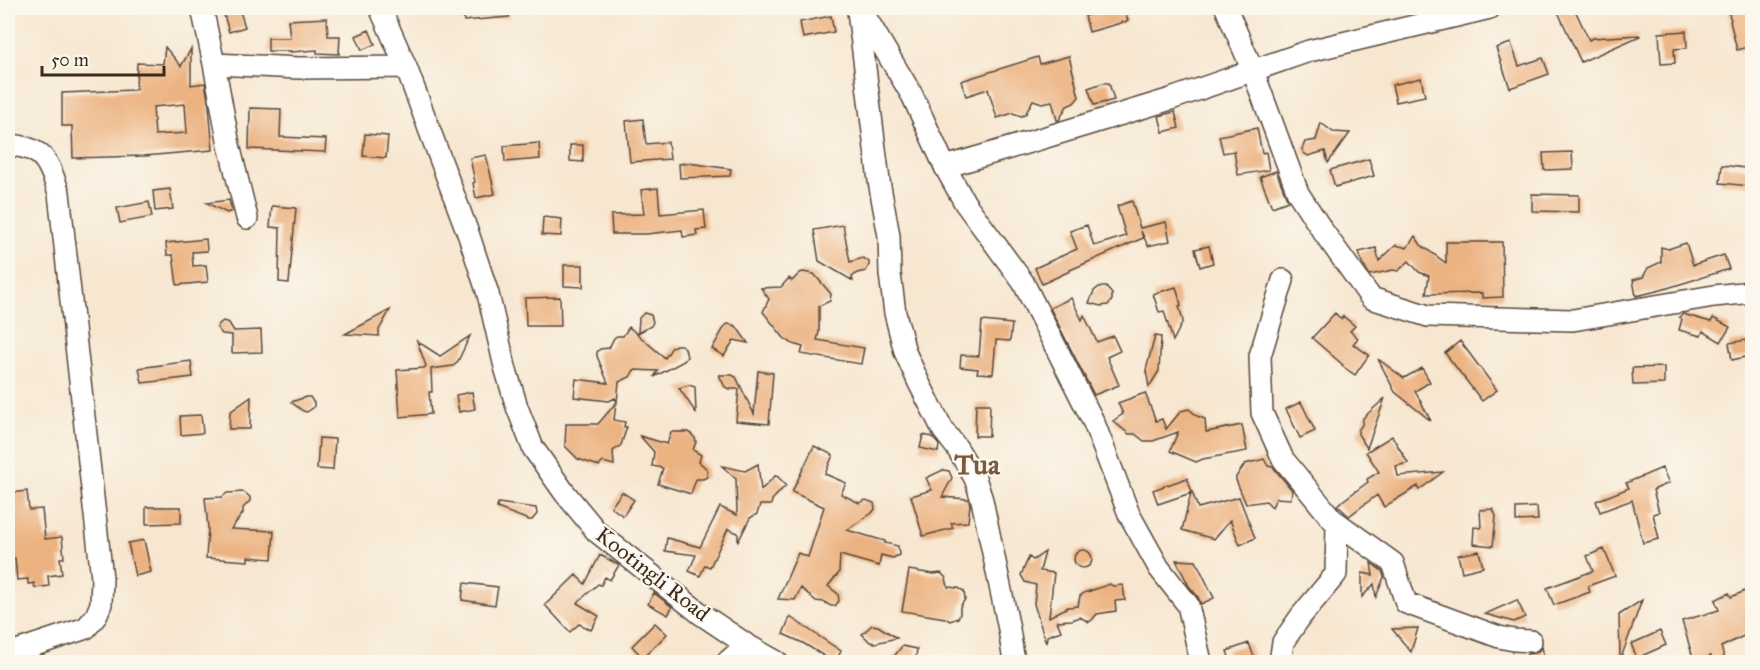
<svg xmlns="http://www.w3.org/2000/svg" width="1760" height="670" font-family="'IM FELL Great Primer',serif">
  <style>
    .building { fill: #ecb382; fill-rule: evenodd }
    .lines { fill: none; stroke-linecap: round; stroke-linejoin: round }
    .minor-casing { stroke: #574639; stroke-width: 24 }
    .minor { stroke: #fff; stroke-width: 21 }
    .labels { text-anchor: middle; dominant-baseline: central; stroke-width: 4.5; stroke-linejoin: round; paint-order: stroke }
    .street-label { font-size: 22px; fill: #3b2a1e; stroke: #fbf7ec }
    .district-label { font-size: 28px; font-weight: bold; fill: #795a41; stroke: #fbf7ec }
  </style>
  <rect width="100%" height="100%" fill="#fbf7ec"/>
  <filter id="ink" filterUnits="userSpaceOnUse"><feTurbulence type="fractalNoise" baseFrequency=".0167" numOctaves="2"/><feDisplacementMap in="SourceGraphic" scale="12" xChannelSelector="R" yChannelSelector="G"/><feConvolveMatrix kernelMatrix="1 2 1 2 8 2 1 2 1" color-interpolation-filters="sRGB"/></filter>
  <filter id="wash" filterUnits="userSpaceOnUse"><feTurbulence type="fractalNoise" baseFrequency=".008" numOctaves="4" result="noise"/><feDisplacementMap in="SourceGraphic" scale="24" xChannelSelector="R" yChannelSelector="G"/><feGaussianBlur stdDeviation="1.35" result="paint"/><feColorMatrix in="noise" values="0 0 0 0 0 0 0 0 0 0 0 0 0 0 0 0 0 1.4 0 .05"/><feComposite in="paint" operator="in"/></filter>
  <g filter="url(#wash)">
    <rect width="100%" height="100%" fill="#f7e7d1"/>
    <g id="blocks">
      <path class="building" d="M222,8H239L245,27L229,32Z
        M463,8H509V17L464,21Z
        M1114,8H1124L1128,21L1089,32L1085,16Z
        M1568,8H1574L1589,40L1593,38L1639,35L1640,36L1581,62L1558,12Z
        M1727,8H1752V46L1737,50L1730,21L1731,20Z
        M831,16L834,32L803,38L800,22Z
        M327,18L328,36H340L339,54L317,53V50L291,52V51H268V38H290L288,20Z
        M369,30L375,44L362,50L356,36Z
        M1686,31L1687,48L1674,49L1675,63L1661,64L1659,33Z
        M1511,43L1519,66L1543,58L1549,74L1510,88L1496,48Z
        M165,47L181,66L191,49V85L205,83L209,106L213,150L144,156L73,158L72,126H62V93L134,90L136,89L137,63L163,64ZM185,104L187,133L155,135L153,107Z
        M1069,56L1079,97L1074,103L1067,106L1059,120H1057L1052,101L1042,103L1033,100L1025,115L1021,116L1013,113L997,118L988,89L966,96L961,81L1038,57L1040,64Z
        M1421,78L1425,96L1396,102L1392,85Z
        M1103,83H1109L1114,100L1094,105L1088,88Z
        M250,108L281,109L280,137L326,139L325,152L249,149Z
        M1175,112L1179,128L1163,132L1159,116Z
        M643,119L646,144L668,142L670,159L630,162L626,121Z
        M1321,123L1333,132L1350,133L1328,163L1325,151L1308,156L1304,153L1302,149L1305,142L1316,140Z
        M1257,128L1262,153L1266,152L1269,170L1238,175L1234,151L1223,153L1219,136Z
        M365,134L388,136L386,158L363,156Z
        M539,143L540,159L505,162L504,146Z
        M570,145H583V162L570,161Z
        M1572,152L1573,169L1544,170L1543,153Z
        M486,155L495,194L476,198L473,183L475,182L470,158Z
        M1369,159L1374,176L1335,187L1330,170Z
        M688,163L731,169L730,176L680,178L679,164Z
        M1722,165L1752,169L1750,186L1720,183Z
        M1276,171L1288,201L1272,207L1260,177Z
        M658,188L660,214L704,210L706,229L696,230L697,235L683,237L682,230L646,234H612L611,215L644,214L641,190Z
        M170,189L173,209L155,211L153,191Z
        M1532,194L1579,195V212L1532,211Z
        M229,200L232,211L227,213L207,203Z
        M1132,201L1140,228L1166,222L1170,241L1148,246L1141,231L1143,238L1070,270V271L1042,284L1035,268L1077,249L1070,231L1087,225L1094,246L1126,236L1117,206Z
        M149,202L152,217L120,223L117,208Z
        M272,206L296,208L289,283L279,282L280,228L270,227Z
        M543,217L562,219L561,236L542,235Z
        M843,225L850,262L863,258L869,262V265L866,271L857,273L852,277L853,281L819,261L814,230Z
        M1415,236L1421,245L1446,263V242H1502L1503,297L1482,298V293L1426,294L1429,276L1419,272L1409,261L1398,271L1393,270L1370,275L1362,263L1359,252L1376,248L1379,261L1396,245L1407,248Z
        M206,239L207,251L192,252L193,266L206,265L208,282L177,285L173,255H167L166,243Z
        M1686,243L1693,265L1724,255L1729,269L1661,290L1636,296L1633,280L1643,277L1648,268L1661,262V247L1668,249Z
        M1209,246L1213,263L1200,267L1195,249Z
        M564,265H583V287L564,286Z
        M803,272L814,274L831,294L830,301L819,306V332L817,340L864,348L861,364L801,354L803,347L793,344L784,338L763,312L769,299L761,288L781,287L789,278L792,281L800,273Z
        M1099,287H1106L1112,294V300L1108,305L1101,306L1089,303L1094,291Z
        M1176,287L1181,305L1179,306L1183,321L1173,341L1164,311L1159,312L1153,294Z
        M560,297L561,326H526L525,298Z
        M1071,298L1082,320L1084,315L1097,342L1113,336L1120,351L1107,357L1119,385L1094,395L1050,308Z
        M390,310L379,330V336L345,334Z
        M644,313L651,315L653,322L651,326L638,333L639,318Z
        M1335,313L1341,319L1343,316L1355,326L1350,331L1358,338L1353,344L1369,355L1355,375L1342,366L1343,365L1312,338Z
        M1683,314L1711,322L1713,318L1730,327L1721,342L1703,331L1701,336L1679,330L1682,319L1679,317Z
        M223,321L229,323L234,331L261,330L262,352L232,353V335L222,334L217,328L218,325Z
        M982,321L1012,324L1010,341L996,340L993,374L977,373L978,369L960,367L961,355L979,356Z
        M728,324L736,326L748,343L734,340L724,356L712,349L725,326Z
        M629,327L665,358L672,347L676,345H681L685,348L687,357L684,361L654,377L658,371L634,370L630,377L619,382L617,402L615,398L609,401L574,397L576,379L608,383L597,356V352L600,349L609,348L614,338L617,336H623Z
        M470,336L457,363L453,366L431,369L432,392H429L431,414L400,417L397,370L424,368L426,366L417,341L440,356Z
        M1155,336L1161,337L1159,371L1149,387L1146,370Z
        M1746,340L1750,356L1732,360L1729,343Z
        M1460,341L1497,390L1482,401L1445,353Z
        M1378,359L1404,378L1422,368L1430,382L1415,391L1431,421L1395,392Z
        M191,361L193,377L142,383L139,368Z
        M1664,367V384L1633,385L1632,368Z
        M758,371L773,373L769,424L736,421L739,389H729L725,387L719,375H732L736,377L754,414Z
        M689,385L695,387L696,413L679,388Z
        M472,392L475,409L459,412L456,395Z
        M1145,393L1156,421L1162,419L1166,429L1181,411L1189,409L1197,416L1205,419L1206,432L1242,425L1247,451L1203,459L1196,462L1170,451L1178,432L1153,441H1144L1135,434H1129L1113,421L1123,414L1118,403Z
        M251,397L250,429H229L230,412Z
        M306,397H310L314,403V407L307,412L303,411L291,402Z
        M1385,398L1367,448L1358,434V430L1362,425L1363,418Z
        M1301,402L1315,431L1300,438L1286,409Z
        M616,403L614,420L625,422L624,427H627L621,445L613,451L614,465L603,462L599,466L578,459L565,446L566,424H598Z
        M976,404H990L989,436H975Z
        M201,415L203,433L181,435L180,416Z
        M671,432H689L695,438L696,442L693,450L701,455L699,462L707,469V477L703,479H696L691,494L658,484L663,468L652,466L654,452L640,436L667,444Z
        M923,435L932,437L939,445L938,452L920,448Z
        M1392,436L1408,463L1396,466L1398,476L1443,472L1419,490L1418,486L1384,507L1377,495L1349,516L1337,505L1368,482L1367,479L1379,472L1366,452Z
        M319,438L335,439L333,470L317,469Z
        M814,446L833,455L825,474L846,483L841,494L859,503L866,500L874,503L875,509L872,513L847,530L885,541V543L898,546L899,555L893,558L881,555L879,566L840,555L839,573L828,586L838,594L839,601L835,606H831L824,602L816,601L801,588L795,600L778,599L798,553L808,557L824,507L792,492Z
        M1264,459L1268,466L1273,467L1292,490L1291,499L1276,498L1272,507L1266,501L1246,504L1236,480V477L1245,464Z
        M758,464L761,490L776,475L786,485L772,500L771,505H760L757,514L750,518L738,542V533L728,529L710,567L705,565L700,576L689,571L696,555L665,551L667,538L700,547L720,507L737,515L736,479L722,466L745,471Z
        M1662,468L1669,483L1653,490L1659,512L1653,514L1659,539L1643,543L1632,500L1600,512L1596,501L1629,488L1626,483Z
        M943,470L949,471L952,478L942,497L968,499L970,504L968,522L951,523L953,528L923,536L911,496L932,490L926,478Z
        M1187,478L1198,508L1239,497L1255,538L1240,545L1230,520L1214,539L1182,530L1191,493L1158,504L1153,490Z
        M27,491L29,510L42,509L45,539L62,537L64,558H60L62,574L48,576L49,586L35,588L34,583L28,584V579L17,580L15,558L8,559V497L10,496V493Z
        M244,492L250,497V501L243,508V513L231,529L274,531L272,559L248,557V561L206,558L208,528L205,498L222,497L227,493Z
        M622,492L634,500L623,516L611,507Z
        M498,503L536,508L537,514L532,520H529L497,508Z
        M146,507H181V523L146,524Z
        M1537,507L1538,520L1516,521V508Z
        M1493,509L1496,516L1493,546L1473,544L1474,527L1481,528L1480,510Z
        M144,540L151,572L135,576L128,543Z
        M1604,549L1615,576L1588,586L1590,592L1554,605L1547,588L1593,571L1587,556Z
        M1074 559a9 9 0 1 1 18 0a9 9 0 1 1-18 0Z
        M1479,551L1483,567L1462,572L1458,555Z
        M1045,552L1040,571L1054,573L1049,617L1068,607L1078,606L1080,596L1084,593L1110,584L1113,586L1123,585L1125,600L1115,601L1116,611L1097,614L1092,620L1089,622L1080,617L1072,620L1057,621L1061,631L1047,636L1046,643L1034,604L1036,585L1025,582L1021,575L1029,557L1033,560Z
        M600,555L619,565L610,580L605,577L601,585L598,584L577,603L599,616L591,630L579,624L570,632L545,605L576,575L585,584Z
        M1176,560L1196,561L1214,598L1201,604L1198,597L1189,586Z
        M1371,563L1382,571L1384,577L1376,597L1374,584L1362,597V573L1373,575Z
        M909,570L933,574L941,573L946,578L948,587L958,588L964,591L965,599L960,607V614L958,618L950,621L945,618L902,611Z
        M464,583L498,587L495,605L462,600Z
        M1752,588V632L1721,647L1726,663H1713L1711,656L1694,661L1682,621L1719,610L1715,600L1729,593L1731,597Z
        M654,593L672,607L668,615L648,604Z
        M1517,600L1525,617L1514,622L1485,614Z
        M1642,600L1621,658L1620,657L1619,615Z
        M790,617L841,651L835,663L803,643L783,634Z
        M655,623L667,634L643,658L632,646Z
        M872,625L878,626L897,638L875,643L870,642L862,634Z
        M1418,628L1411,652L1392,629Z
        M1660,631L1666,645L1637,658L1631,644Z
        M1249,643L1256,663H1231L1227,651Z
        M902,646L917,649L915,663H889Z
        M1542,647L1545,663H1524L1527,654L1536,653Z"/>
    </g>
  </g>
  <g filter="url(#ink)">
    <use href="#blocks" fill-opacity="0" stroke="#574639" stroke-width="1.5"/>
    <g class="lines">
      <defs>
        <path id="minor" d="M202,8L214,64L229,145L247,218
          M380,8L406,67L469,236L488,294L505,367L517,407L533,448L564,492L597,532L701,614L747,645L777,662
          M860,8L912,95L945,167L965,203L1023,282L1094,423L1129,514L1159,568L1188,605L1201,662
          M1226,8L1253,71L1298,193L1322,230L1371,298L1428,316L1573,320L1714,296L1752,292
          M858,11L879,181L889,236L890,274L895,313L905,352L919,383L943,430L957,448L975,478L982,500L1009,629L1014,662
          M214,64L299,68L406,67
          M8,145C44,147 48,161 59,193L102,578L101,604L96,616L86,628L8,654
          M945,167L1043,138L1171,99L1309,51L1490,8
          M1283,280L1260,356L1262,413L1283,459L1332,519L1393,563L1406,603L1499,637L1514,640L1531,641
          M727,662L747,645
          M1280,662L1283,642L1301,616L1336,574L1337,523"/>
      </defs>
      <use href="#minor" class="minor-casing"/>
      <use href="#minor" class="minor"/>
    </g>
  </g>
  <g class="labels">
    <g class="street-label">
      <text transform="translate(653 574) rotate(38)">Kootingli Road</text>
    </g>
    <g class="district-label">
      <text x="977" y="464">Tua</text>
    </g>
  </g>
  <rect width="1760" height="670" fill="none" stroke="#fbf7ec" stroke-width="30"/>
  <path d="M42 66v9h122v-9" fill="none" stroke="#3b2a1e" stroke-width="3"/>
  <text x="51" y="66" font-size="18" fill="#3b2a1e" stroke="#fbf7ec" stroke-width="4.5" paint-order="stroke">50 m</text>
</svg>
